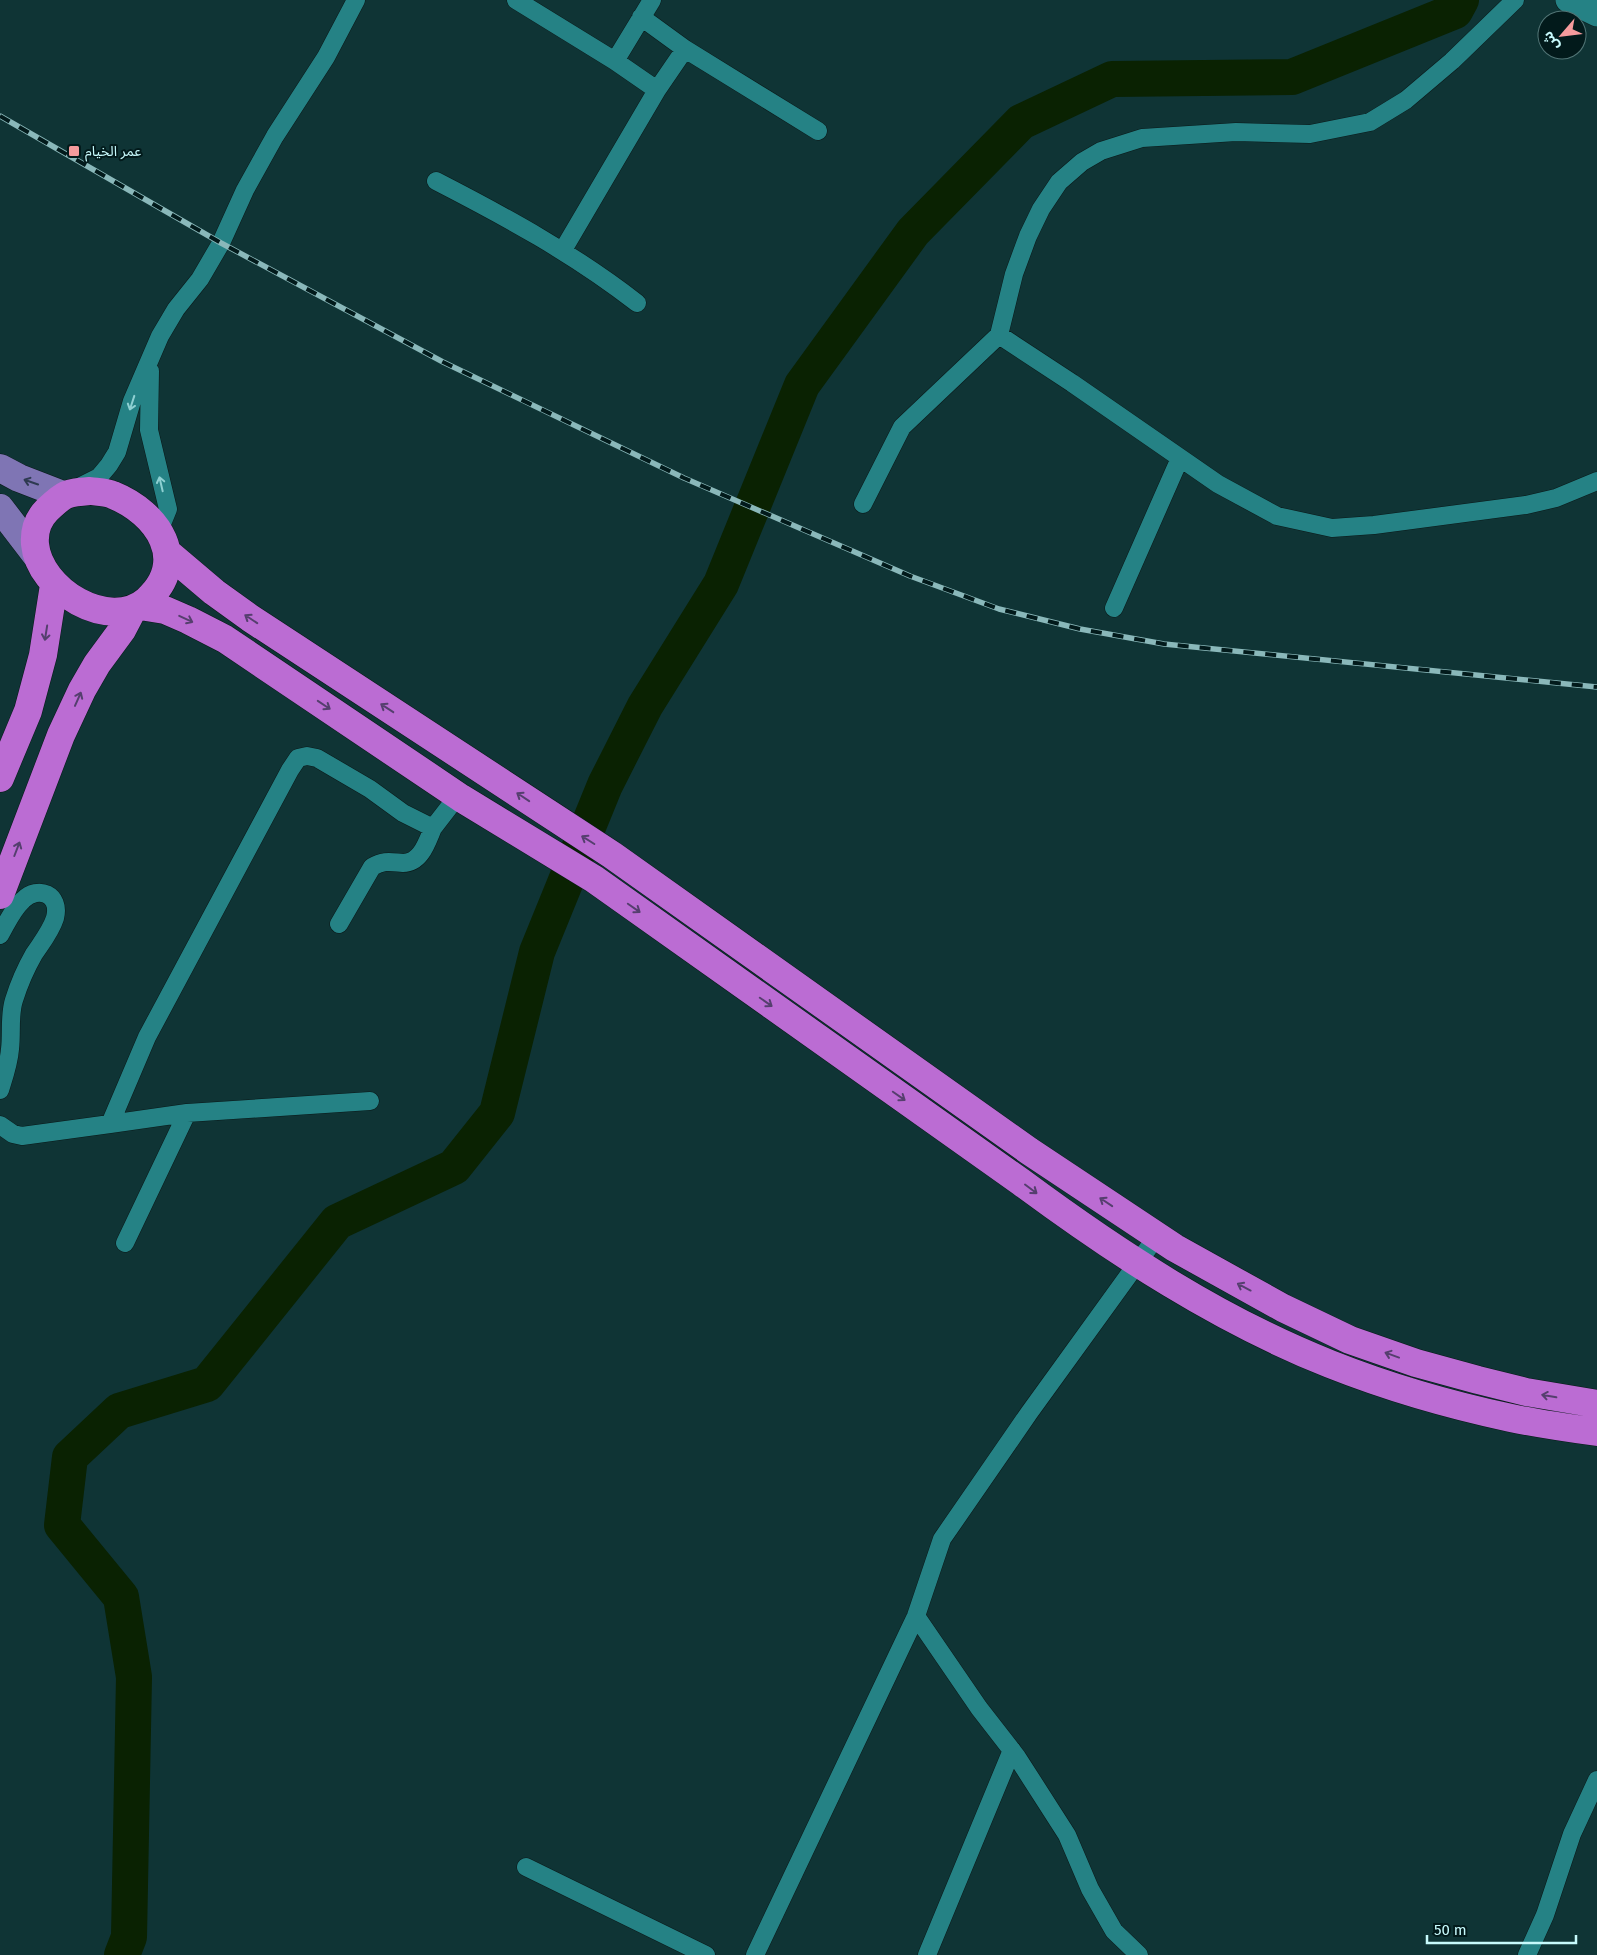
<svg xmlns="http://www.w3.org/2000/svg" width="1597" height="1955" font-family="'Fira Sans','Noto Sans Arabic',sans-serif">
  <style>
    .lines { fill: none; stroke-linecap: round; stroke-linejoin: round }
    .river { stroke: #0a2202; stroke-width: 36 }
    .street-casing { stroke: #0a1919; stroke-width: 19 }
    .secondary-casing { stroke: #0a1919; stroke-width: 26 }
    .primary-casing { stroke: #0a1919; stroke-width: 29 }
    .highway-casing { stroke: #0a1919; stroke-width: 29 }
    .street { stroke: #258285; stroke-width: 18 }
    .secondary { stroke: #258285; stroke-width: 25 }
    .primary { stroke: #7f75b4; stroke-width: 28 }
    .highway { stroke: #bb6cd3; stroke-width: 28 }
    .rail-casing { stroke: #8ab8ba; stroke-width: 5.5 }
    .rail { stroke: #021a1b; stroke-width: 4; stroke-dasharray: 11; stroke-linecap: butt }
    .oneway { stroke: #8ed0d2 }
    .oneway2 { stroke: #2e3a51 }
    .oneway3 { stroke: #553f6e }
    .poi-dot { fill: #f59b9d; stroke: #021a1b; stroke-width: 2 }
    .labels { text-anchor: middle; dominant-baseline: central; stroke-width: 4; stroke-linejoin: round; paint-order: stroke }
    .poi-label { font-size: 14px; fill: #c7fafc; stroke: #021a1b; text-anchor: start }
  </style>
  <rect width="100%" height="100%" fill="#0f3435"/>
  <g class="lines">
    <path class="river" d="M122,1955L129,1937L134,1677L121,1597L62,1525L70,1457L119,1411L207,1384L337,1222L454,1167L497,1113L537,952L605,785L645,706L721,584L802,385L913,232L1021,122L1112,79L1292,77L1455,11L1461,0"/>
    <defs>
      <path id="street" d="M516,0L615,61L657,90
        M1515,0L1452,61L1406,100L1370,122L1310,134L1236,132L1142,138L1101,151L1082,162L1059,182L1041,209L1028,236L1014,274L999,335L1072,383L1218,484L1277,516L1332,528L1374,525L1526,505L1556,498L1597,481
        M641,17L685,49L818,131
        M615,61L652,0
        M436,181C506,217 574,254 637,303
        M563,250L657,90L685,49
        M150,371L149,430L168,509L159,531
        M77,488L99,477L109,465L117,452L132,401L160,336L176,309L200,279L221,243L245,190L275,136L326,57L356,0
        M863,504L902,427L999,335
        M1114,608L1180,458
        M339,924L372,867C384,860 390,862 403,863C421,863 427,842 433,828
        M0,935C7,923 12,910 23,900C38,885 61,894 55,918C51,931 42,942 34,954C26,968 19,984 14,1000C9,1015 12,1033 10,1049C9,1063 4,1077 0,1090
        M110,1124L187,1113L370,1101
        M0,1125L13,1134L22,1136L110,1124L147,1037L290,770L298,758L307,756L317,758L370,789L403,813L433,828L450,806L461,798
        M125,1243L187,1113
        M916,1616L979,1708L1017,1757L1067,1835L1090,1889L1114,1931L1139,1955
        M526,1867L706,1955
        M755,1955L916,1616L942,1539L1029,1413L1157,1236
        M927,1955L1012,1750
        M1527,1955L1545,1915L1572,1834L1597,1780"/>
      <path id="secondary" d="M1568,0L1597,14"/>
      <path id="primary" d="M0,468L19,478L63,495
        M0,508L36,555"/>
      <path id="highway" d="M90,491C97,492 106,492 113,495C158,513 190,561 147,600C109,633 39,590 35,544C34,531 37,520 47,510C65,493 66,493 90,491Z
        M168,553L214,592L250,618L612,855L1029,1151L1175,1248L1283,1308L1350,1340L1416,1363L1478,1380L1526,1392L1597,1404
        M140,606L165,610L188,620L225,639L461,798L594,879L1021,1182C1117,1253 1219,1320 1330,1364C1388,1387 1450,1405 1511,1418C1540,1424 1568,1428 1597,1432
        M0,778L28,711L43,655L54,585
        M0,895L61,735L82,690L97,664L122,630L133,609"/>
    </defs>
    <use href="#street" class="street-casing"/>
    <use href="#secondary" class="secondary-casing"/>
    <use href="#primary" class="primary-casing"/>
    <use href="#highway" class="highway-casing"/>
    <use href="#street" class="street"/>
    <use href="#secondary" class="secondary"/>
    <use href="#primary" class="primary"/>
    <use href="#highway" class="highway"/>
    <defs>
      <path id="rail" d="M0,116L221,243L443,362L684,478L910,576L999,609L1080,629L1164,644L1597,687"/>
    </defs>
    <use href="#rail" class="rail-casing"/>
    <use href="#rail" class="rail"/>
  </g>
  <defs><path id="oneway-shaft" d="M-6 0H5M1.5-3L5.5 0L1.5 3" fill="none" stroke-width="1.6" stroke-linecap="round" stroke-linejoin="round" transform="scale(1.25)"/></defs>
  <g class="oneway">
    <use href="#oneway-shaft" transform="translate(132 403) rotate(108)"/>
    <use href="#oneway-shaft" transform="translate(161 484) rotate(-103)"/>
  </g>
  <use class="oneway2" href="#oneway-shaft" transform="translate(31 482) rotate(-161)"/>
  <g class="oneway3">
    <use href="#oneway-shaft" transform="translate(186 619) rotate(25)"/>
    <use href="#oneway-shaft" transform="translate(251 619) rotate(-146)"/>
    <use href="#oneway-shaft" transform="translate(46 633) rotate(99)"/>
    <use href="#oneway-shaft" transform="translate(78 699) rotate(-66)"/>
    <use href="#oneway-shaft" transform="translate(324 705) rotate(34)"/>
    <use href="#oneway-shaft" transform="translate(387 708) rotate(-147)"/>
    <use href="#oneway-shaft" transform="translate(523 797) rotate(-146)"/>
    <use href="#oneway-shaft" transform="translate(588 840) rotate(-148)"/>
    <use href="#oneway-shaft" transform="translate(17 849) rotate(-69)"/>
    <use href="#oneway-shaft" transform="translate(634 908) rotate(35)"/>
    <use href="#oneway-shaft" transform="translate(766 1002) rotate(35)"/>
    <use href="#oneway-shaft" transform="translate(899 1096) rotate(35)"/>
    <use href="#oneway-shaft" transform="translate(1031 1189) rotate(37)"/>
    <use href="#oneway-shaft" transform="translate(1106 1202) rotate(-146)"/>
    <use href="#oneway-shaft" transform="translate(1244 1287) rotate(-152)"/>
    <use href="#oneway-shaft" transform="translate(1392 1355) rotate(-160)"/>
    <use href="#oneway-shaft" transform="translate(1549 1396) rotate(-170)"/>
  </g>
  <rect class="poi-dot" x="68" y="145" width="12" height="12" rx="2.5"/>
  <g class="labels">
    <g class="poi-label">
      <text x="85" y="151">عمر الخيام</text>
    </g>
  </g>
  <g transform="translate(1562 35) rotate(242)"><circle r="24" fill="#021a1b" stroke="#517475"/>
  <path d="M0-4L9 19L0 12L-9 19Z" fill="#f59b9d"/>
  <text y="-8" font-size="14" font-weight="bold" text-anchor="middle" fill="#c7fafc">ش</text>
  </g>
  <path d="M1427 1935v8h149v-8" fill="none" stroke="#c7fafc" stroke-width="2.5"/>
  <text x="1434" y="1935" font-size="15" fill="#c7fafc" stroke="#021a1b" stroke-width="4" paint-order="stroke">50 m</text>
</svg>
